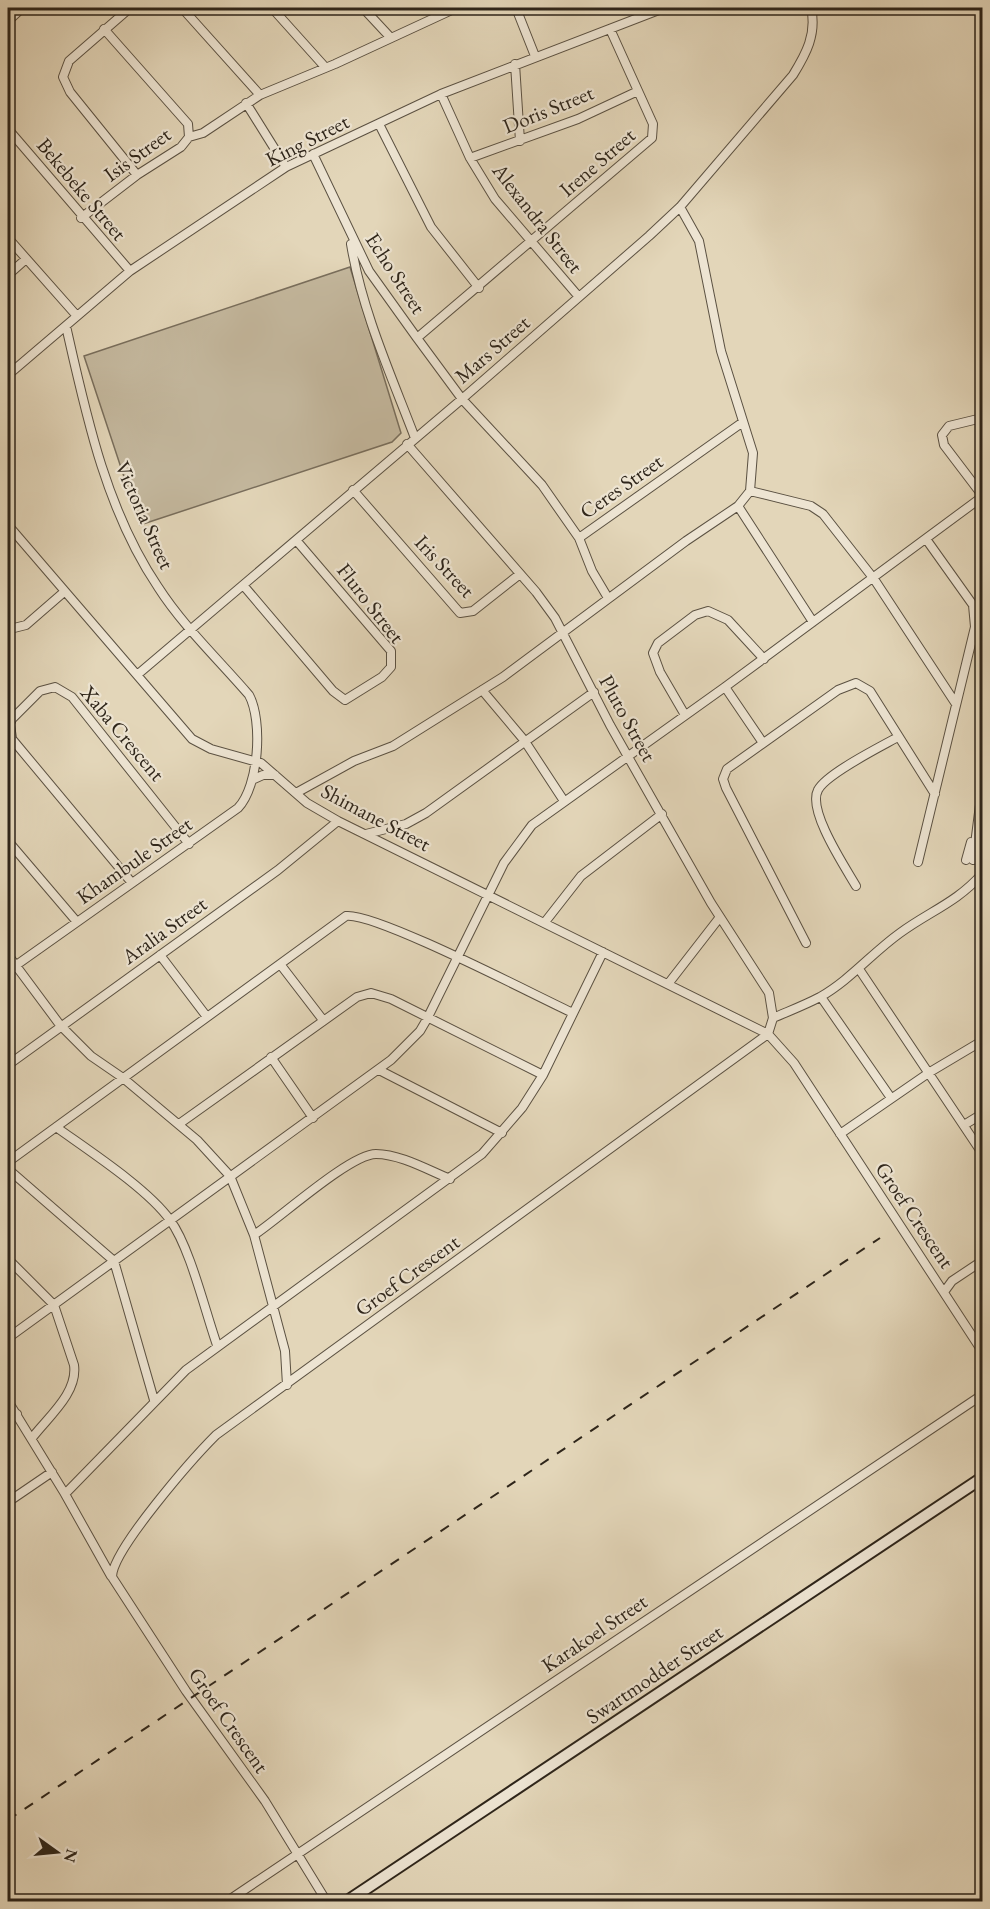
<svg xmlns="http://www.w3.org/2000/svg" width="990" height="1909" font-family="'EB Garamond',serif">
  <style>
    .green { fill: #c4b89e; stroke: #796e5c; stroke-width: 1.5 }
    .lines { fill: none; stroke-linecap: round; stroke-linejoin: round }
    .street-casing { stroke: #5b5142; stroke-width: 10 }
    .secondary-casing { stroke: #2e251a; stroke-width: 14 }
    .street { stroke: #ede4d2; stroke-width: 8 }
    .secondary { stroke: #ede4d2; stroke-width: 10 }
    .rail { stroke: #2e251a; stroke-width: 2; stroke-dasharray: 10 10; stroke-linecap: butt }
    .labels { text-anchor: middle; dominant-baseline: central; stroke-width: 4.5; stroke-linejoin: round; paint-order: stroke }
    .street-label { font-size: 21px; fill: #2e251a; stroke: #ede4d2 }
  </style>
  <rect width="100%" height="100%" fill="#e3d6b9"/>
  <filter id="stains"><feTurbulence type="fractalNoise" baseFrequency=".00333" numOctaves="4"/><feColorMatrix values="0 0 0 0 .2 0 0 0 0 .09 0 0 0 0 .02 0 0 0 .5 -.17"/></filter>
  <radialGradient id="worn" r=".72"><stop offset=".6" stop-color="#630" stop-opacity="0"/><stop offset="1" stop-color="#630" stop-opacity=".3"/></radialGradient>
  <path class="green" d="M350,267L401,433L392,442L140,525L84,356Z"/>
  <g class="lines">
    <defs>
      <path id="street" d="M130,8L69,61L63,77L70,92L137,175
        M182,8L260,95L335,64L456,8
        M272,8L325,67
        M363,8L390,37
        M516,8L535,56
        M8,21L22,8
        M515,64L520,141
        M441,94L470,158L495,199L579,297
        M246,103L286,167
        M379,124L431,227L479,288
        M8,129L130,271
        M189,137L203,133L260,95
        M313,154L369,271L417,338L652,138L653,124L610,29
        M470,158L578,119L638,91
        M680,207L699,241L721,351L753,453L750,491L738,506L813,622
        M81,218L137,175L181,147L189,137L188,124L104,29
        M8,238L77,316
        M351,244C362,311 391,375 415,438
        M8,275L26,259
        M417,338L462,399L542,485L579,538L743,422
        M8,375L130,271L286,167L441,94L664,8
        M982,418L949,426L942,435L944,445L982,495
        M353,490L460,613L473,611L520,574
        M750,491L811,506L823,514L874,579L956,704
        M8,525L192,739L211,749L261,763L307,803L338,821L768,1034L773,1018L769,993L711,903L610,725L555,618L536,592L407,444
        M579,538L592,571L608,598
        M243,585L333,691L345,700L382,677L391,667V651L296,540
        M8,624L14,628L26,625L64,592
        M137,675L462,399L649,236L680,207L793,75C806,54 817,34 811,8
        M725,687L763,743
        M482,690L524,740L564,801
        M685,715L660,672L653,653L658,643L695,615L708,611L728,620L764,659
        M252,780L263,775H275
        M296,793L354,761L393,746L503,677L686,541L738,506
        M366,834L406,824L426,813L594,692
        M8,841L77,922
        M966,860L971,842
        M973,860L982,789
        M918,862L975,627L973,605L926,539
        M132,883L12,739L10,724L12,719L40,691L55,687L72,697L189,844
        M856,886C845,867 807,810 818,790C826,774 880,747 898,737
        M545,922L581,876L662,814
        M806,943L726,788L723,779L727,769L838,690L856,683L870,691L935,794
        M8,955L60,1025L91,1056L123,1078L197,1140L230,1176L254,1235L285,1351L287,1385
        M160,955L207,1017
        M280,964L323,1020
        M859,969L982,1153
        M8,971L238,808C259,786 263,721 249,695C218,659 183,626 158,587C106,510 86,415 66,326
        M668,984L720,917
        M821,997L891,1098
        M773,1018C789,1011 805,1005 820,997C850,980 872,953 900,933C930,911 956,903 982,874
        M271,1057L313,1118
        M8,1065L278,870L338,821
        M379,1070L502,1133
        M179,1124L357,997L371,993L391,999L543,1075
        M964,1125L982,1114
        M56,1127C88,1150 148,1189 170,1220C190,1247 205,1311 217,1345
        M840,1134L930,1072L982,1041
        M8,1162L346,916C375,912 536,996 573,1013
        M8,1169L114,1261L154,1400
        M254,1235C280,1218 350,1154 376,1154C400,1154 428,1170 450,1179
        M8,1259L54,1305L74,1365C78,1393 48,1417 32,1438
        M944,1292L952,1281L982,1261
        M8,1338L391,1060L420,1031L427,1019L504,863L532,825L725,687L982,497
        M8,1401L65,1494L111,1576
        M8,1420L17,1414
        M65,1494L186,1370L482,1154L522,1108L543,1075L603,952
        M8,1502L52,1472
        M226,1902L982,1395
        M327,1902L265,1801L186,1691L112,1577C112,1550 194,1457 216,1435L768,1034L794,1063L982,1351"/>
      <path id="secondary" d="M346,1902L982,1478"/>
    </defs>
    <use href="#street" class="street-casing"/>
    <use href="#secondary" class="secondary-casing"/>
    <use href="#street" class="street"/>
    <use href="#secondary" class="secondary"/>
    <path class="rail" d="M8,1820L880,1238"/>
  </g>
  <g class="labels">
    <g class="street-label">
      <text transform="translate(548 109) rotate(-22)">Doris Street</text>
      <text transform="translate(307 140) rotate(-27)">King Street</text>
      <text transform="translate(137 154) rotate(-36)">Isis Street</text>
      <text transform="translate(597 162) rotate(-41)">Irene Street</text>
      <text transform="translate(82 189) rotate(50)">Bekebeke Street</text>
      <text transform="translate(538 218) rotate(52)">Alexandra Street</text>
      <text transform="translate(396 273) rotate(57)">Echo Street</text>
      <text transform="translate(492 349) rotate(-41)">Mars Street</text>
      <text transform="translate(621 486) rotate(-35)">Ceres Street</text>
      <text transform="translate(145 515) rotate(66)">Victoria Street</text>
      <text transform="translate(445 566) rotate(47)">Iris Street</text>
      <text transform="translate(371 603) rotate(52)">Fluro Street</text>
      <text transform="translate(628 718) rotate(61)">Pluto Street</text>
      <text transform="translate(123 733) rotate(50)">Xaba Crescent</text>
      <text transform="translate(376 817) rotate(28)">Shimane Street</text>
      <text transform="translate(134 860) rotate(-35)">Khambule Street</text>
      <text transform="translate(164 930) rotate(-36)">Aralia Street</text>
      <text transform="translate(915 1215) rotate(56)">Groef Crescent</text>
      <text transform="translate(407 1275) rotate(-36)">Groef Crescent</text>
      <text transform="translate(594 1633) rotate(-34)">Karakoel Street</text>
      <text transform="translate(654 1674) rotate(-34)">Swartmodder Street</text>
      <text transform="translate(229 1720) rotate(55)">Groef Crescent</text>
    </g>
  </g>
  <rect width="990" height="1909" fill="none" stroke="#e3d6b9" stroke-width="30"/>
  <rect x="9" y="9" width="972" height="1891" fill="none" stroke="#2e251a" stroke-width="3"/>
  <rect x="15" y="15" width="960" height="1879" fill="none" stroke="#2e251a" stroke-width="1.5"/>
  <g transform="translate(57 1852) rotate(105)" stroke="#ede4d2" stroke-width="4.5" paint-order="stroke">
  <path d="M0-4.5L10 22L0 15L-10 22Z" fill="#2e251a"/>
  <text y="-9" font-size="16" font-weight="bold" text-anchor="middle" fill="#2e251a">N</text>
  </g>
  <rect width="100%" height="100%" filter="url(#stains)"/>
  <rect width="100%" height="100%" fill="url(#worn)"/>
</svg>
